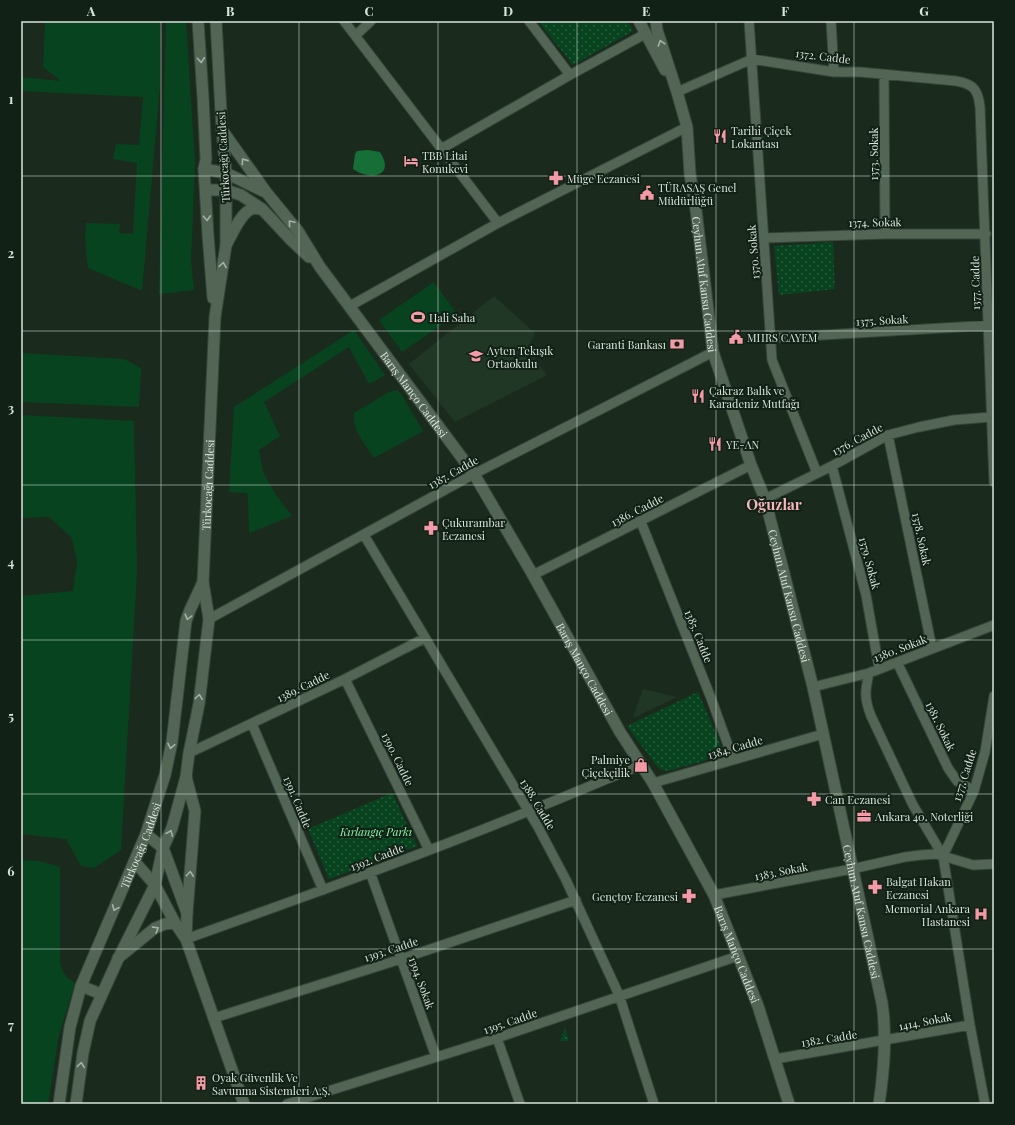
<svg xmlns="http://www.w3.org/2000/svg" width="1015" height="1125" font-family="'Playfair Display',serif">
  <style>
    .built { fill: #203726 }
    .grass { fill: #08431f }
    .park { fill: url(#park-dots) }
    .water { fill: #156f37 }
    .lines { fill: none; stroke-linecap: round; stroke-linejoin: round }
    .minor-casing { stroke: #37463b; stroke-width: 11 }
    .tertiary-casing { stroke: #37463b; stroke-width: 13 }
    .secondary-casing { stroke: #37463b; stroke-width: 13 }
    .minor { stroke: #536656; stroke-width: 9 }
    .tertiary { stroke: #536656; stroke-width: 11 }
    .secondary { stroke: #536656; stroke-width: 11 }
    .oneway { stroke: #a3b2a6 }
    .grid { fill: none; stroke: #d9e4db; stroke-width: 1; stroke-opacity: 0.55 }
    .labels { text-anchor: middle; dominant-baseline: central; stroke-width: 4; stroke-linejoin: round; paint-order: stroke }
    .street-label { font-size: 11px; fill: #d9e4db; stroke: #112115 }
    .poi-label { font-size: 11px; fill: #d9e4db; stroke: #112115; text-anchor: start }
    .park-label { font-size: 11px; font-style: italic; fill: #8af6a7; stroke: #112115 }
    .district-label { font-size: 15px; font-weight: bold; fill: #f9b5bd; stroke: #112115 }
    .neatline { fill: none; stroke: #d9e4db; stroke-width: 1.5 }
    .grid-label { font-size: 13px; text-anchor: middle; font-weight: bold; fill: #d9e4db }
  </style>
  <defs>
    <pattern id="park-dots" width="8" height="8" patternUnits="userSpaceOnUse"><rect width="8" height="8" fill="#08431f"/><path d="M2 2h.1M6 6h.1" fill="none" stroke="#2b5e3f" stroke-width="1.8" stroke-linecap="round"/></pattern>
  </defs>
  <rect width="100%" height="100%" fill="#1a2b1e"/>
  <path class="built" d="M494,296L535,333L527,349L547,375L455,422L409,364Z
    M643,689L677,697L633,718Z"/>
  <path class="grass" d="M45,21H160V86L142,291L88,268L85,239L86,223L120,224L119,233L133,234L137,163L113,159L116,144L139,145L143,97L21,91V77L61,81L43,67Z
    M166,21H186L195,164L191,261L194,290L159,294Z
    M434,282L457,314L402,352L379,320Z
    M354,330L385,375L369,384L349,347L264,402L280,436L259,450L263,472L276,495L292,516L249,533L248,498L247,493L229,492L234,407Z
    M21,353L124,359L141,368L139,407L21,402Z
    M397,390L401,394L423,431L374,458C365,444 352,430 354,413L389,392Z
    M21,415L134,421L137,571L121,850L94,868L81,866L66,839L21,834V596L73,591L77,561L72,538L49,517L21,518Z
    M21,860L39,861L60,867V961C62,972 65,977 75,983L59,1035L48,1104H21Z"/>
  <path class="park" d="M538,21H628L633,31L573,65Z
    M833,242L835,289L779,295L774,246Z
    M698,692L725,755L668,771L659,769L627,726Z
    M392,793L417,846L329,879L308,829Z
    M565,1028L569,1041H560Z"/>
  <path class="water" d="M368,150L380,152C396,177 369,181 353,169L355,154L357,151Z"/>
  <g class="lines">
    <defs>
      <path id="minor" d="M344,21L498,223
        M749,21L772,360L817,473
        M831,21L834,72
        M356,35L371,21
        M570,75L645,34
        M884,75L885,234
        M677,92L752,59L834,72H860L956,81C974,84 978,90 980,107L994,482
        M441,149L570,75L529,21
        M764,238L885,234H986
        M350,306L498,223L687,127
        M771,338L994,325
        M888,435L932,648
        M832,466L866,595L879,668
        M765,499L832,466L888,435L919,427L954,420L991,417
        M641,522L711,698L733,759
        M364,535L538,827L566,880L619,995L654,1104
        M533,575L751,465
        M209,619L474,474L713,352
        M897,662L948,768L957,781L974,791
        M869,673C865,691 864,698 871,716L913,805L943,856L970,1025L985,1104
        M345,679L429,850
        M813,687L869,673L994,625
        M252,724L323,890
        M189,753L345,679L425,638
        M653,783L823,734
        M943,856L974,791L985,752L994,696
        M370,872L436,1057
        M714,895L852,869L905,857L921,855L936,854L973,865L994,864
        M186,939C301,898 416,857 529,811C567,796 604,780 641,765
        M214,1018L401,959L576,900
        M497,1038L520,1104
        M775,1059L970,1025
        M287,1104L497,1038L738,956"/>
      <g id="tertiary">
        <path id="s1" d="M222,130L266,192L298,231L320,267L474,474L533,575L620,732L653,783L714,895L758,1006L789,1104"/>
        <path d="M226,173L263,191"/>
        <path d="M226,190L241,195L262,209L291,240L309,257"/>
        <path d="M226,245C232,235 241,212 252,209C255,208 259,209 262,209"/>
        <path d="M186,777L195,811L187,913"/>
        <path d="M163,848L187,913L186,939"/>
        <path d="M155,885L175,923L186,939L244,1104"/>
        <path d="M118,958L155,928L165,924L175,923"/>
      </g>
      <g id="secondary">
        <path d="M198,21L203,97L206,159L204,169L208,235L213,298"/>
        <path d="M639,21L665,70"/>
        <path id="s2" d="M656,21L657,30L677,92L687,127L690,174L696,210L713,352L751,465L765,499L813,687L882,1003C887,1037 884,1070 879,1104"/>
        <path d="M204,169L226,173"/>
        <path d="M206,190H226"/>
        <path d="M146,834L163,848"/>
        <path d="M135,862L155,885"/>
        <path d="M81,986L101,994"/>
        <path id="s3" d="M59,1104L70,1027L81,986L146,834L165,775L172,742L186,621L190,610L203,582"/>
        <path id="s4" d="M76,1104L83,1053L90,1021L118,959L155,885L163,848L172,828L186,777L189,753L199,704L209,619L203,582L215,317L226,245V173L222,130L216,21"/>
      </g>
    </defs>
    <use href="#minor" class="minor-casing"/>
    <use href="#tertiary" class="tertiary-casing"/>
    <use href="#secondary" class="secondary-casing"/>
    <use href="#minor" class="minor"/>
    <use href="#tertiary" class="tertiary"/>
    <use href="#secondary" class="secondary"/>
  </g>
  <defs><path id="oneway-chevron" d="M-2-3.5L2.5 0L-2 3.5" fill="none" stroke-width="1.6" stroke-linecap="round" stroke-linejoin="round"/></defs>
  <g class="oneway">
    <use href="#oneway-chevron" transform="translate(661 43) rotate(-108)"/>
    <use href="#oneway-chevron" transform="translate(201 60) rotate(86)"/>
    <use href="#oneway-chevron" transform="translate(244 161) rotate(-125)"/>
    <use href="#oneway-chevron" transform="translate(207 218) rotate(87)"/>
    <use href="#oneway-chevron" transform="translate(291 223) rotate(-130)"/>
    <use href="#oneway-chevron" transform="translate(223 265) rotate(-81)"/>
    <use href="#oneway-chevron" transform="translate(188 617) rotate(105)"/>
    <use href="#oneway-chevron" transform="translate(199 697) rotate(-83)"/>
    <use href="#oneway-chevron" transform="translate(171 746) rotate(101)"/>
    <use href="#oneway-chevron" transform="translate(170 833) rotate(-67)"/>
    <use href="#oneway-chevron" transform="translate(190 874) rotate(-86)"/>
    <use href="#oneway-chevron" transform="translate(115 908) rotate(113)"/>
    <use href="#oneway-chevron" transform="translate(156 929) rotate(-32)"/>
    <use href="#oneway-chevron" transform="translate(81 1065) rotate(-82)"/>
  </g>
  <path class="grid" d="M161,21V1104M299,21V1104M438,21V1104M577,21V1104M716,21V1104M854,21V1104M21,176H994M21,331H994M21,485H994M21,640H994M21,794H994M21,949H994"/>
  <defs>
    <symbol id="restaurant-bare" viewBox="-9 -9 18 18"><path d="M-5-6h1v4h1v-4h1v4h1v-4h1v5L-1.5 .5V6h-2V.5L-5-1ZM5-6V6H3V1.5H1.5Q1.5-4 5-6Z" fill="#f49aa7" stroke="#112115" stroke-width="2.5" paint-order="stroke"/></symbol>
    <symbol id="hotel-bare" viewBox="-9 -9 18 18"><path d="M-6-4.5h1.5V1H6V5H4.5V3h-9V5H-6ZM-4 0a1.8 1.8 0 1 1 3.6 0ZM.5 0V-2.5h3Q6-2.5 6 0Z" fill="#f49aa7" stroke="#112115" stroke-width="2.5" paint-order="stroke"/></symbol>
    <symbol id="pharmacy-bare" viewBox="-9 -9 18 18"><path d="M-2-6h4v4h4v4h-4v4h-4v-4h-4v-4h4Z" fill="#f49aa7" stroke="#112115" stroke-width="2.5" paint-order="stroke"/></symbol>
    <symbol id="civic-bare" viewBox="-9 -9 18 18"><path d="M-.6-6.5H3V-4.5H.6V-3L4-1V1h2V6H-6V1h2V-1L-.6-3ZM-1.2 2.5V6h2.4V2.5Z" fill="#f49aa7" stroke="#112115" stroke-width="2.5" paint-order="stroke"/></symbol>
    <symbol id="stadium-bare" viewBox="-9 -9 18 18"><path d="M0-5a6.5 5 0 1 0 0 10a6.5 5 0 1 0 0-10ZM-3.5-1.8h7v3.6h-7Z" fill="#f49aa7" stroke="#112115" stroke-width="2.5" paint-order="stroke"/></symbol>
    <symbol id="bank-bare" viewBox="-9 -9 18 18"><path d="M-6-4H6V4H-6ZM0-2.3a2.3 2.3 0 1 0 0 4.6a2.3 2.3 0 1 0 0-4.6Z" fill="#f49aa7" stroke="#112115" stroke-width="2.5" paint-order="stroke"/></symbol>
    <symbol id="school-bare" viewBox="-9 -9 18 18"><path d="M0-5L7-2L0 1L-7-2ZM-4 1L0 2.5L4 1V4Q0 6-4 4Z" fill="#f49aa7" stroke="#112115" stroke-width="2.5" paint-order="stroke"/></symbol>
    <symbol id="shop-bare" viewBox="-9 -9 18 18"><path d="M-5-2.5h2.3a2.7 3.5 0 0 1 5.4 0H5L5.5 6h-11ZM-1.5-2.5h3a1.5 2.3 0 0 0-3 0Z" fill="#f49aa7" stroke="#112115" stroke-width="2.5" paint-order="stroke"/></symbol>
    <symbol id="office-bare" viewBox="-9 -9 18 18"><path d="M-6-3h4V-5.5h4V-3h4V5H-6ZM-1-4.5V-3h2v-1.5ZM-6 0V1H6V0Z" fill="#f49aa7" stroke="#112115" stroke-width="2.5" paint-order="stroke"/></symbol>
    <symbol id="hospital-bare" viewBox="-9 -9 18 18"><path d="M-5-5h3v3.5h4V-5h3V5h-3V1.5h-4V5h-3Z" fill="#f49aa7" stroke="#112115" stroke-width="2.5" paint-order="stroke"/></symbol>
    <symbol id="building-bare" viewBox="-9 -9 18 18"><path d="M-4-6H4V6H1V3H-1V6H-4ZM-2.5-4.3h1.7v1.8h-1.7ZM.8-4.3h1.7v1.8H.8ZM-2.5-1h1.7V.8h-1.7ZM.8-1h1.7V.8H.8Z" fill="#f49aa7" stroke="#112115" stroke-width="2.5" paint-order="stroke"/></symbol>
  </defs>
  <g fill-rule="evenodd">
    <use href="#restaurant-bare" x="710" y="126" width="20" height="20"/>
    <use href="#hotel-bare" x="401" y="151" width="20" height="20"/>
    <use href="#pharmacy-bare" x="546" y="168" width="20" height="20"/>
    <use href="#civic-bare" x="637" y="183" width="20" height="20"/>
    <use href="#stadium-bare" x="408" y="307" width="20" height="20"/>
    <use href="#civic-bare" x="726" y="327" width="20" height="20"/>
    <use href="#bank-bare" x="667" y="334" width="20" height="20"/>
    <use href="#school-bare" x="466" y="346" width="20" height="20"/>
    <use href="#restaurant-bare" x="688" y="386" width="20" height="20"/>
    <use href="#restaurant-bare" x="705" y="434" width="20" height="20"/>
    <use href="#pharmacy-bare" x="421" y="518" width="20" height="20"/>
    <use href="#shop-bare" x="631" y="755" width="20" height="20"/>
    <use href="#pharmacy-bare" x="804" y="789" width="20" height="20"/>
    <use href="#office-bare" x="854" y="806" width="20" height="20"/>
    <use href="#pharmacy-bare" x="865" y="877" width="20" height="20"/>
    <use href="#pharmacy-bare" x="679" y="886" width="20" height="20"/>
    <use href="#hospital-bare" x="971" y="904" width="20" height="20"/>
    <use href="#building-bare" x="191" y="1073" width="20" height="20"/>
  </g>
  <g class="labels">
    <g class="street-label">
      <text transform="translate(823 56) rotate(7)">1372. Cadde</text>
      <text transform="translate(873 154) rotate(-90)">1373. Sokak</text>
      <text transform="translate(223 157) rotate(-93)">Türkocağı Caddesi</text>
      <text transform="translate(875 222) rotate(-1)">1374. Sokak</text>
      <text transform="translate(753 252) rotate(-94)">1370. Sokak</text>
      <text transform="translate(975 283) rotate(-91)">1377. Cadde</text>
      <text stroke="none"><textPath href="#s2" startOffset="269">Ceyhun Atuf Kansu Caddesi</textPath></text>
      <text transform="translate(882 320) rotate(-3)">1375. Sokak</text>
      <text stroke="none"><textPath href="#s1" startOffset="327">Barış Manço Caddesi</textPath></text>
      <text transform="translate(857 439) rotate(-28)">1376. Cadde</text>
      <text transform="translate(453 472) rotate(-29)">1387. Cadde</text>
      <text stroke="none"><textPath href="#s4" startOffset="642">Türkocağı Caddesi</textPath></text>
      <text transform="translate(637 510) rotate(-27)">1386. Cadde</text>
      <text transform="translate(922 539) rotate(78)">1378. Sokak</text>
      <text transform="translate(870 563) rotate(75)">1379. Sokak</text>
      <text stroke="none"><textPath href="#s2" startOffset="593">Ceyhun Atuf Kansu Caddesi</textPath></text>
      <text transform="translate(699 636) rotate(68)">1385. Cadde</text>
      <text transform="translate(900 648) rotate(-21)">1380. Sokak</text>
      <text stroke="none"><textPath href="#s1" startOffset="651">Barış Manço Caddesi</textPath></text>
      <text transform="translate(303 686) rotate(-26)">1389. Cadde</text>
      <text transform="translate(941 726) rotate(64)">1381. Sokak</text>
      <text transform="translate(735 747) rotate(-16)">1384. Cadde</text>
      <text transform="translate(398 759) rotate(64)">1390. Cadde</text>
      <text transform="translate(964 775) rotate(-72)">1377. Cadde</text>
      <text transform="translate(298 802) rotate(67)">1391. Cadde</text>
      <text transform="translate(538 804) rotate(59)">1388. Cadde</text>
      <text stroke="none"><textPath href="#s3" startOffset="273">Türkocağı Caddesi</textPath></text>
      <text transform="translate(377 857) rotate(-21)">1392. Cadde</text>
      <text transform="translate(781 871) rotate(-11)">1383. Sokak</text>
      <text stroke="none"><textPath href="#s2" startOffset="917">Ceyhun Atuf Kansu Caddesi</textPath></text>
      <text transform="translate(391 949) rotate(-18)">1393. Cadde</text>
      <text stroke="none"><textPath href="#s1" startOffset="975">Barış Manço Caddesi</textPath></text>
      <text transform="translate(422 983) rotate(70)">1394. Sokak</text>
      <text transform="translate(510 1021) rotate(-19)">1395. Cadde</text>
      <text transform="translate(925 1021) rotate(-11)">1414. Sokak</text>
      <text transform="translate(829 1038) rotate(-9)">1382. Cadde</text>
    </g>
    <g class="poi-label">
      <text x="731" y="130">Tarihi Çiçek<tspan x="731" dy="13">Lokantası</tspan></text>
      <text x="422" y="155">TBB Litai<tspan x="422" dy="13">Konukevi</tspan></text>
      <text x="567" y="178">Müge Eczanesi</text>
      <text x="658" y="187">TÜRASAŞ Genel<tspan x="658" dy="13">Müdürlüğü</tspan></text>
      <text x="429" y="317">Hali Saha</text>
      <text x="747" y="337">MHRS CAYEM</text>
      <text x="666" y="344" text-anchor="end">Garanti Bankası</text>
      <text x="487" y="350">Ayten Tekışık<tspan x="487" dy="13">Ortaokulu</tspan></text>
      <text x="709" y="390">Çakraz Balık ve<tspan x="709" dy="13">Karadeniz Mutfağı</tspan></text>
      <text x="726" y="444">YE-AN</text>
      <text x="442" y="522">Çukurambar<tspan x="442" dy="13">Eczanesi</tspan></text>
      <text x="630" y="759" text-anchor="end">Palmiye<tspan x="630" dy="13">Çiçekçilik</tspan></text>
      <text x="825" y="799">Can Eczanesi</text>
      <text x="875" y="816">Ankara 40. Noterliği</text>
      <text x="886" y="881">Balgat Hakan<tspan x="886" dy="13">Eczanesi</tspan></text>
      <text x="678" y="896" text-anchor="end">Gençtoy Eczanesi</text>
      <text x="970" y="908" text-anchor="end">Memorial Ankara<tspan x="970" dy="13">Hastanesi</tspan></text>
      <text x="212" y="1077">Oyak Güvenlik Ve<tspan x="212" dy="13">Savunma Sistemleri A.Ş.</tspan></text>
    </g>
    <g class="park-label">
      <text x="376" y="831">Kırlangıç Parkı</text>
    </g>
    <g class="district-label">
      <text x="774" y="504">Oğuzlar</text>
    </g>
  </g>
  <rect width="1015" height="1125" fill="none" stroke="#112115" stroke-width="44"/>
  <rect x="22" y="22" width="971" height="1081" class="neatline"/>
  <g class="grid-label">
    <text x="91" y="16">A</text>
    <text x="230" y="16">B</text>
    <text x="369" y="16">C</text>
    <text x="508" y="16">D</text>
    <text x="646" y="16">E</text>
    <text x="785" y="16">F</text>
    <text x="924" y="16">G</text>
    <text x="11" y="104">1</text>
    <text x="11" y="258">2</text>
    <text x="11" y="413">3</text>
    <text x="11" y="567">4</text>
    <text x="11" y="721">5</text>
    <text x="11" y="876">6</text>
    <text x="11" y="1030">7</text>
  </g>
</svg>
